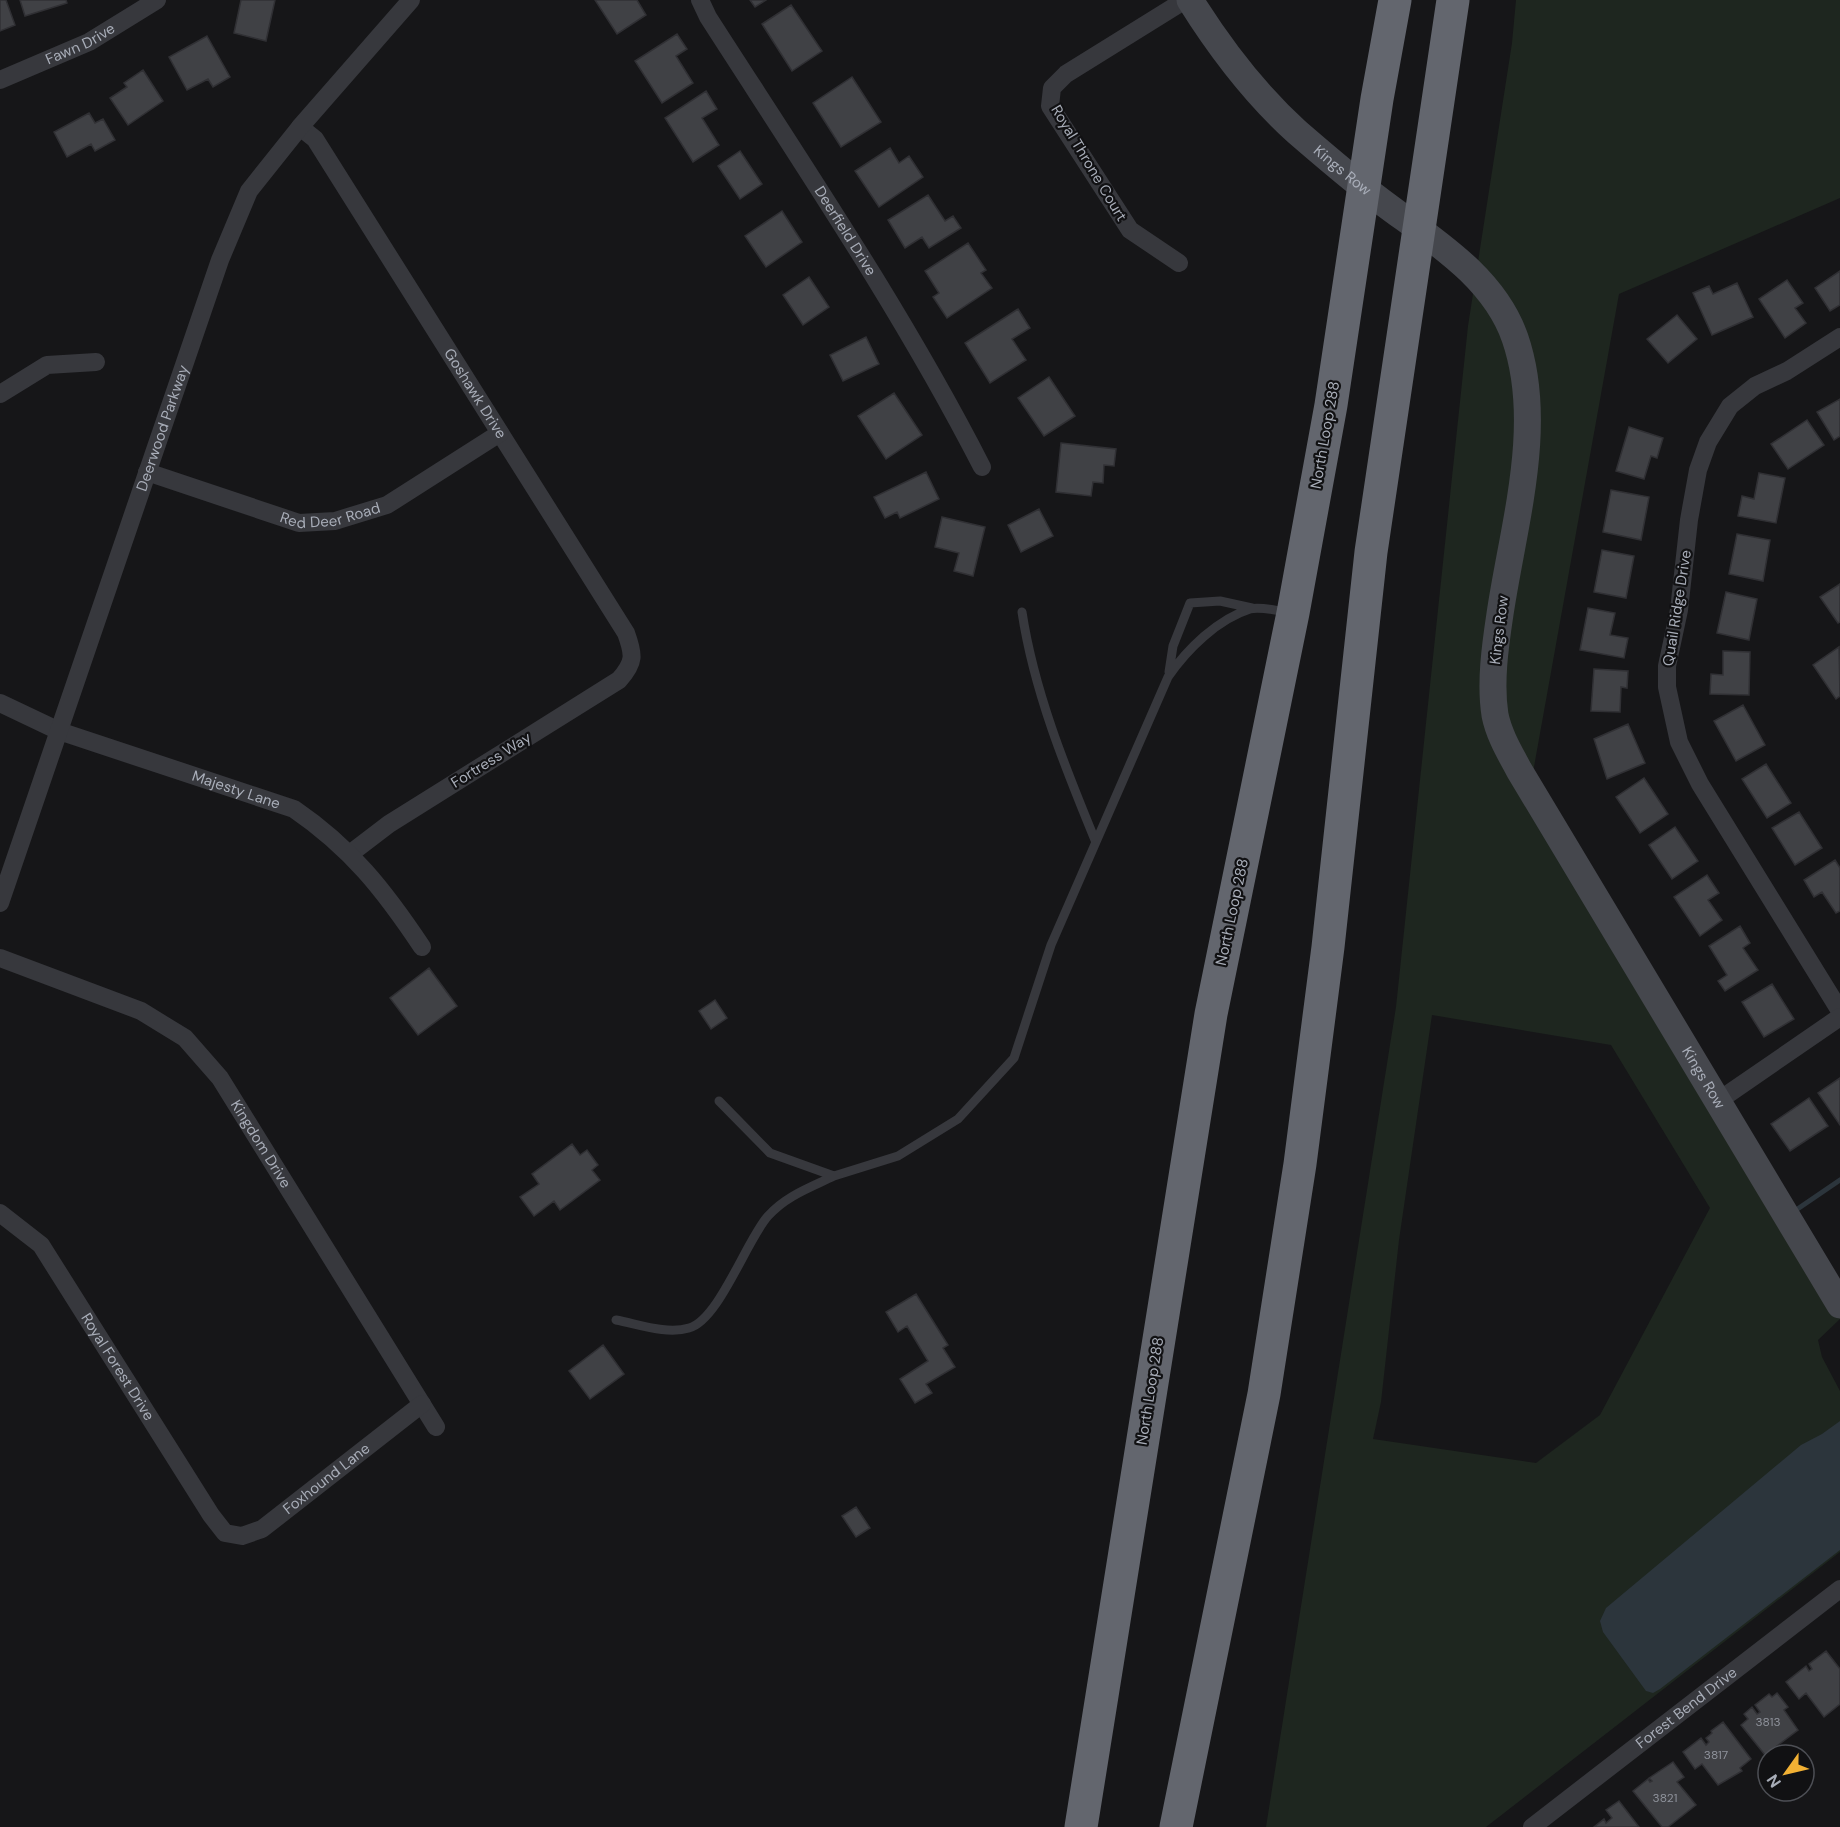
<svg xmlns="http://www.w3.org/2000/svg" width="1840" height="1827" font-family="'DM Sans',sans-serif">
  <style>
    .green { fill: #1e261f; fill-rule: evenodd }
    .water { fill: #2c353c }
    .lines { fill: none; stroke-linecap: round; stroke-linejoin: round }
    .stream { stroke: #2c353c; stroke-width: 5 }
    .building { fill: #404145; stroke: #303034; stroke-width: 1.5 }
    .lane { stroke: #37383d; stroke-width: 9 }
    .street { stroke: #37383d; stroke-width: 18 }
    .secondary { stroke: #45474d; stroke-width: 27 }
    .highway { stroke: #63666e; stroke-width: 33 }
    .labels { text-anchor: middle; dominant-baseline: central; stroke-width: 4.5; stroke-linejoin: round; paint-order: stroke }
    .number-label { font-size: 12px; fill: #8e929b }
    .street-label { font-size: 15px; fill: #a8adb8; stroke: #111113 }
  </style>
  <rect width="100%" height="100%" fill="#161618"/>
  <path class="green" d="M1516,0H1840V198L1619,294L1530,789L1840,1305V1319L1818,1340L1822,1357L1840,1391V1552L1486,1827H1266L1396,1007L1468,326L1512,43ZM1432,1015L1611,1045L1710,1208L1600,1415L1536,1463L1373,1439L1381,1402L1399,1240Z"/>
  <path class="water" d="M1840,1421V1550L1660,1689L1653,1693L1646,1691L1603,1632L1600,1621L1606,1608L1801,1445L1822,1434Z"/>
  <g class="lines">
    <path class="stream" d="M1796,1210L1840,1180"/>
  </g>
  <path class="building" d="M0,0H6L15,25L0,31Z
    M20,0H66L67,3L25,16Z
    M241,0H275L266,41L234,33Z
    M595,0H637L646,15L617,34Z
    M750,0H766L755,7Z
    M791,5L822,51L792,71L762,24Z
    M677,34L687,49L676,56L693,83L662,103L635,61Z
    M207,36L230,77L213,87L208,79L187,90L169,57Z
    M143,70L163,101L128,125L110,98L127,87L124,83Z
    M852,77L881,122L841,147L813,103Z
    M706,91L717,109L702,118L719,145L693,162L665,118Z
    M89,113L95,123L103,119L115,140L95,151L91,144L67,157L54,132Z
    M890,148L899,163L909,156L923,177L879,207L855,171Z
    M740,151L762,184L740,199L718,166Z
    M928,195L945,221L953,216L961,228L929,248L922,237L905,248L888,220Z
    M782,211L802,242L766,267L745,236Z
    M968,243L986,270L981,273L992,288L947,318L933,297L939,293L925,271Z
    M1840,271V305L1830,311L1815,288Z
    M809,277L829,307L803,325L783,295Z
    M1787,280L1803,303L1795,308L1806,323L1785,338L1759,299Z
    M1737,283L1753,317L1712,335L1693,293L1709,286L1713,294Z
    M1018,309L1030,328L1012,339L1026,360L990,383L965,343Z
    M1677,315L1697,339L1668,363L1647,339Z
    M866,337L879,364L843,381L830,355Z
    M1049,377L1075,416L1044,436L1018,398Z
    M894,393L922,435L886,459L858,416Z
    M1840,399V436L1834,440L1817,412Z
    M1807,420L1824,445L1788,469L1771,444Z
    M1629,427L1663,438L1657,458L1651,456L1644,479L1616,471Z
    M1061,443L1116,449L1114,466L1104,465L1103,483L1093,482L1091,496L1056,492Z
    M926,472L939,499L900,518L897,512L885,518L874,497Z
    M1759,473L1785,478L1776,523L1738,516L1742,496L1754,499Z
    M1611,490L1649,497L1641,540L1603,532Z
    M1039,509L1053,536L1021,552L1008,525Z
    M942,517L985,527L973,576L954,571L959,553L935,547Z
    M1737,534L1770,540L1763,581L1729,574Z
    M1602,550L1634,556L1626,598L1594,592Z
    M1840,584V622L1838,623L1820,597Z
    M1726,592L1757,599L1749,640L1717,633Z
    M1588,608L1615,613L1610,635L1628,638L1624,658L1580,650Z
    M1839,647L1840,696L1836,699L1813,665Z
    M1723,651L1750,652L1749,695L1710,694L1711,674L1723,675Z
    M1594,669L1628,671L1627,688L1621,687L1620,712L1591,711Z
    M1743,705L1765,745L1736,761L1714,721Z
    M1628,724L1645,763L1607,779L1594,739Z
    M1766,764L1791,803L1767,818L1742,779Z
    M1644,778L1668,814L1640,833L1616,797Z
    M1799,812L1822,848L1795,865L1772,828Z
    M1675,827L1698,861L1672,879L1649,845Z
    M1835,860L1840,868V911L1836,913L1822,892L1814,897L1804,880Z
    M1707,875L1719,893L1708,900L1722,920L1700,936L1674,897Z
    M1740,926L1750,943L1743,948L1758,970L1725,991L1718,981L1727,975L1709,946Z
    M429,968L457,1006L418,1035L390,998Z
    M1772,984L1794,1019L1764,1037L1742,1002Z
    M715,1000L727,1018L711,1029L699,1011Z
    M1840,1078V1125L1818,1093Z
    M1809,1098L1828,1126L1790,1151L1771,1124Z
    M572,1144L580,1155L587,1150L598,1165L592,1170L600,1180L560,1210L554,1201L534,1216L520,1197L539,1184L532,1174Z
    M916,1294L948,1345L943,1348L955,1367L926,1384L932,1393L915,1403L900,1379L928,1361L907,1326L898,1332L886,1312Z
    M603,1345L624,1374L590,1399L569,1371Z
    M856,1507L870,1528L856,1537L842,1516Z
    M1826,1651L1840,1669V1704L1824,1717L1806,1693L1799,1699L1786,1682L1806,1666L1809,1671L1812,1669L1809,1664Z
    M1777,1693L1788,1707L1784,1710L1798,1730L1765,1755L1741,1725L1748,1719L1744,1714L1752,1707L1757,1714L1760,1712L1755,1705L1769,1694L1772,1697Z
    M1723,1722L1751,1759L1740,1768L1742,1771L1718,1785L1702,1764L1695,1769L1683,1752L1701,1738L1706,1745L1709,1742L1706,1738L1712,1733L1711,1731Z
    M1673,1762L1684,1777L1677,1782L1696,1805L1668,1827H1662L1633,1791L1648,1779L1650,1782L1652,1781L1649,1778Z
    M1619,1801L1639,1827H1594L1604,1819L1606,1823L1612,1818L1606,1810Z"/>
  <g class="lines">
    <path class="lane" d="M1022,612C1034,691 1065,767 1095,840
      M1169,672L1173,646L1190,603L1220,601L1252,608
      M719,1101L770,1153L834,1176L898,1156L958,1119L1014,1058L1051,945L1168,677C1187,649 1218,619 1250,609C1260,606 1277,611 1288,612
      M616,1320C638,1324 667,1335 689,1328C719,1320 747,1239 768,1216C786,1196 809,1188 834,1176"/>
    <g class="street">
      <path id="s1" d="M700,0L708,17C803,165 902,311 982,467"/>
      <path id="s2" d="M0,80L89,42L157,0"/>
      <path id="s3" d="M300,127L315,139L626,633C634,655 635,662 619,680L389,824L351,853"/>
      <path d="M1179,263L1130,230L1050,106L1052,88L1066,74L1185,0"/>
      <path d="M1840,337L1787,371L1755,386L1730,406L1708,442L1698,470L1689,520L1679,610L1667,666V687L1679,742L1700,784L1840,1011"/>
      <path d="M0,394L47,365L96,362"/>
      <path id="s4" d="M147,472L299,523L335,521L387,505L500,433"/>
      <path id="s5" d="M0,703L59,731L294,809C351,848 384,890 422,947"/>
      <path id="s6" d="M0,903L220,260L249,191L300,127L411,0"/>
      <path id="s7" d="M0,958L141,1011L185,1038L220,1078L436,1427"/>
      <path d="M1718,1101L1840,1017"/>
      <path id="s8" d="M0,1213L41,1245L211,1515L225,1533L242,1536L262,1529L422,1404"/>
      <path id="s9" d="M1532,1827L1840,1589"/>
    </g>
    <path class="secondary" id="s10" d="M1190,0C1220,48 1255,94 1297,132C1319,151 1341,170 1364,188C1418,232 1491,269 1515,338C1545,425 1513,526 1500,614C1495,647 1490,683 1495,715C1499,735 1510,753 1519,770L1840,1305"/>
    <path class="highway" d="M1081,1827L1211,1014L1293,613L1331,405L1377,99L1395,0
      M1176,1827L1264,1394L1300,1164L1328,947L1371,552L1453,0"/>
  </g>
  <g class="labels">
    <g class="number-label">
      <text x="1768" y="1722">3813</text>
      <text x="1716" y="1755">3817</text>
      <text x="1665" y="1798">3821</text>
    </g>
    <g class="street-label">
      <text stroke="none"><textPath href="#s2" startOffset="88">Fawn Drive</textPath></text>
      <text transform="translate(1089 163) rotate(59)">Royal Throne Court</text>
      <text stroke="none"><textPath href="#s10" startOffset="230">Kings Row</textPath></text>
      <text stroke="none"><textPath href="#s1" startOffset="273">Deerfield Drive</textPath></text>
      <text stroke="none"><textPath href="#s3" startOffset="320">Goshawk Drive</textPath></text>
      <text stroke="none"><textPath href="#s6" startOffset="502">Deerwood Parkway</textPath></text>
      <text transform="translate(1325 435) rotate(-80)">North Loop 288</text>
      <text stroke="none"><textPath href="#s4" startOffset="192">Red Deer Road</textPath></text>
      <text transform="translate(1677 608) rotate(-81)">Quail Ridge Drive</text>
      <text transform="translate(1499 630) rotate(-83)">Kings Row</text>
      <text transform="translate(491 760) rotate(-32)">Fortress Way</text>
      <text stroke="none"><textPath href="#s5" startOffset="252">Majesty Lane</textPath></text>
      <text transform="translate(1232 912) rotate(-78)">North Loop 288</text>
      <text stroke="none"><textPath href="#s10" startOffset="1274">Kings Row</textPath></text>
      <text stroke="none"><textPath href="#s7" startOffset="333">Kingdom Drive</textPath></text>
      <text stroke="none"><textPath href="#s8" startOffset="196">Royal Forest Drive</textPath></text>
      <text transform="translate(1150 1391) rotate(-81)">North Loop 288</text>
      <text stroke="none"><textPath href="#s8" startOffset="514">Foxhound Lane</textPath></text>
      <text stroke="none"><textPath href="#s9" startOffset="195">Forest Bend Drive</textPath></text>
    </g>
  </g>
  <g transform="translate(1786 1773) rotate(236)"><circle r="28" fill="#111113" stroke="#4d4f55" stroke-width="1.5"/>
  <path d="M0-4.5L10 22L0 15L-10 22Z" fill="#f2b134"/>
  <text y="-9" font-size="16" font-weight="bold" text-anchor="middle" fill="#a8adb8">N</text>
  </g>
</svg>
